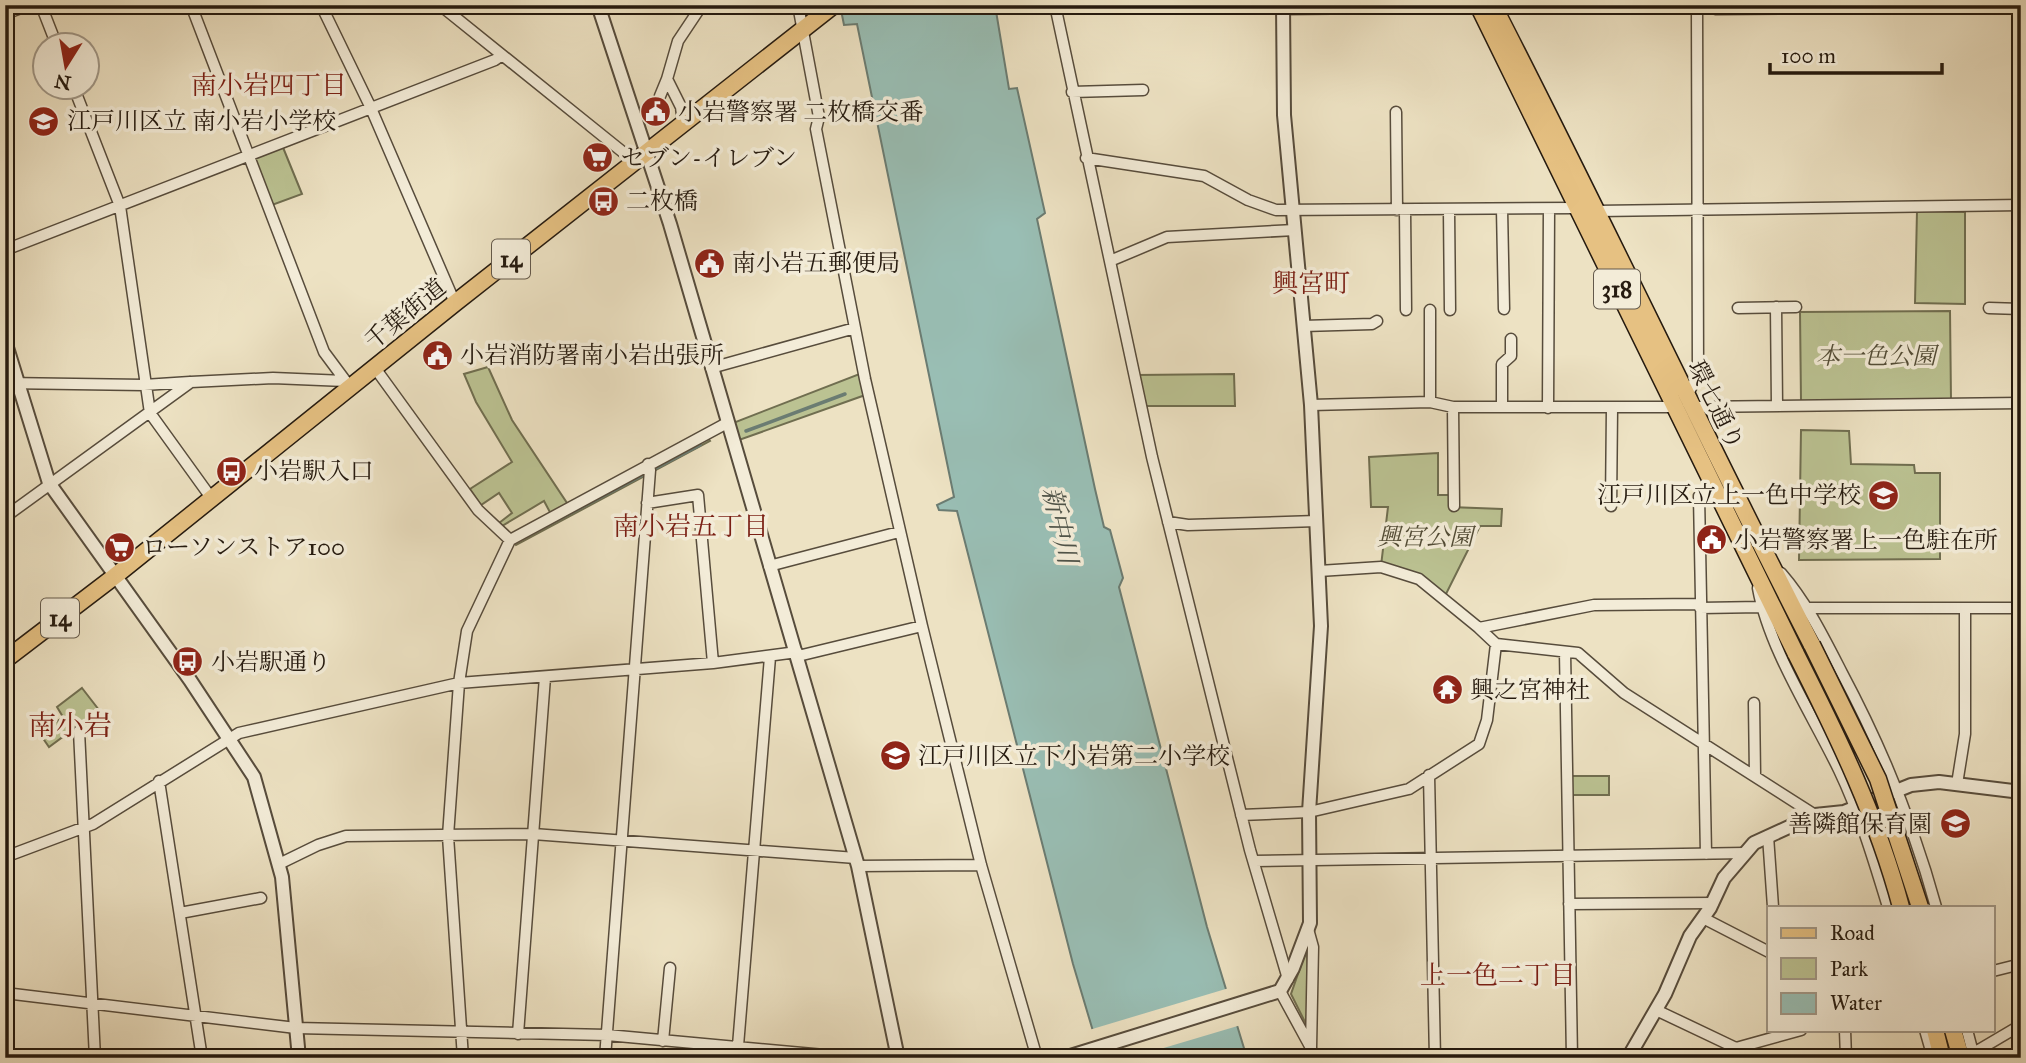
<svg xmlns="http://www.w3.org/2000/svg" width="2026" height="1063" font-family="'IM FELL Great Primer','Noto Serif JP',serif">
  <style>
    .green { fill: #bbc292; stroke: #706e50; stroke-width: 2 }
    .water { fill: #99beb4; stroke: #6b7c72; stroke-width: 2 }
    .pier { fill: #ede2c3 }
    .lines { fill: none; stroke-linecap: round; stroke-linejoin: round }
    .stream { stroke: #6b7c72; stroke-width: 3.5 }
    .minor-casing { stroke: #574c3c; stroke-width: 13 }
    .tertiary-casing { stroke: #574c3c; stroke-width: 16 }
    .primary-casing { stroke: #251a0f; stroke-width: 19 }
    .trunk-casing { stroke: #251a0f; stroke-width: 19 }
    .minor { stroke: #f3ecd8; stroke-width: 10 }
    .tertiary { stroke: #f3ecd8; stroke-width: 12 }
    .primary { stroke: #e6c182; stroke-width: 16 }
    .trunk { stroke: #e6c182; stroke-width: 16 }
    .primary-bridge-casing { stroke: #251a0f; stroke-width: 19; stroke-linecap: butt }
    .primary-bridge { stroke: #e6c182; stroke-width: 16 }
    .labels { text-anchor: middle; dominant-baseline: central; stroke-width: 7; stroke-linejoin: round; paint-order: stroke }
    .shield { fill: #f3ecd8; stroke: #63594b; stroke-width: 2 }
    .shield-label { font-size: 23px; font-weight: bold; fill: #251a0f }
    .poi-label { font-size: 24px; fill: #251a0f; stroke: #f3ecd8; text-anchor: start }
    .street-label { font-size: 24px; fill: #251a0f; stroke: #f3ecd8 }
    .park-label { font-size: 24px; font-style: italic; fill: #524c36; stroke: #f3ecd8 }
    .neighbourhood-label { font-size: 26px; fill: #7a1f14; stroke: #f3ecd8 }
    .water-label { font-size: 26px; font-style: italic; fill: #4e5349; stroke: #f3ecd8 }
    .quarter-label { font-size: 28px; fill: #7a1f14; stroke: #f3ecd8 }
  </style>
  <rect width="100%" height="100%" fill="#ede2c3"/>
  <filter id="stains"><feTurbulence type="fractalNoise" baseFrequency=".00286" numOctaves="4"/><feColorMatrix values="0 0 0 0 .2 0 0 0 0 .09 0 0 0 0 .02 0 0 0 .5 -.17"/></filter>
  <radialGradient id="worn" r=".72"><stop offset=".6" stop-color="#630" stop-opacity="0"/><stop offset="1" stop-color="#630" stop-opacity=".3"/></radialGradient>
  <path class="green" d="M282,145L302,194L272,205L253,156Z
    M1917,211L1965,212V304L1915,303Z
    M1950,311L1951,400L1801,401L1800,312Z
    M488,367L512,420L569,506L552,516L544,501L502,526L499,523L512,513L499,493L481,505L470,489L512,462L476,402L464,374Z
    M862,373L868,394L739,440L733,423Z
    M1234,374L1235,406H1144L1137,375Z
    M1801,430L1849,431L1851,464L1914,465L1915,473H1940V559L1799,560Z
    M708,438L710,441L516,545L513,541Z
    M1438,453V495H1451L1450,507L1502,509L1501,526H1480L1445,596L1381,566L1388,507H1371L1369,457Z
    M82,688L99,710L49,747L40,734L63,717L57,707Z
    M1572,776H1609V795H1572Z
    M1307,948L1309,1030L1291,994Z"/>
  <path class="water" d="M840,5H995L1009,89L1017,88L1045,213L1037,219L1095,489L1104,527L1110,530L1123,578L1119,587L1207,927L1247,1058H1101L1073,964L957,511L939,510L937,505L954,497L857,24L844,25Z"/>
  <path class="pier" d="M1229,988L1241,1025L1130,1058H1098L1089,1030Z"/>
  <g class="lines">
    <path class="stream" d="M746,431L845,394
      M523,538L700,445"/>
    <defs>
      <path id="minor" d="M41,5L57,46
        M191,5L324,352L350,387
        M321,5L370,106L455,303
        M440,5L624,153L632,163
        M798,5L819,117L816,129L865,379L922,626
        M1055,5L1152,457L1250,850L1288,979
        M1701,5L1716,9L2021,7
        M1283,9L1479,7
        M5,14L29,5
        M74,88L120,206L150,413L212,499
        M1072,92L1143,90
        M660,96L667,79
        M1396,112L1397,210
        M683,123L681,107L667,79L678,41L702,5
        M1086,158L1204,176L1248,200L1276,210L1577,208
        M1502,209L1504,309
        M1405,210L1406,310
        M1449,210L1450,310
        M1597,211L2021,205
        M5,250L495,60L502,55
        M1110,261L1167,237L1295,230
        M1776,307L1777,406
        M1738,308L1796,307
        M1989,308L2021,309
        M1303,326L1372,324L1377,321
        M375,368L478,510L510,540
        M711,368L855,328
        M5,383L144,385L190,382
        M1687,395L1698,376L1697,5
        M1430,402V310
        M1311,405L1430,402L1453,407H1675
        M1453,407L1454,506
        M1502,407V364L1511,356V339
        M1693,407L2021,403
        M1548,408L1549,209
        M647,503L698,495L713,663
        M1611,506L1612,408
        M5,517L191,382L273,378L345,381
        M1168,522L1188,525L1317,521
        M769,566L899,532
        M1319,571L1381,567L1419,579L1479,628L1594,605L1700,604
        M1781,573C1807,603 1824,638 1842,673C1883,750 1913,823 1936,907
        M1758,588C1769,649 1812,714 1839,770C1860,814 1874,861 1888,907
        M1700,608L1761,607
        M1809,608H2021
        M1479,628L1496,644L1578,653L1624,693L1815,815
        M1565,652L1572,1058
        M798,656L922,626L981,865L1037,1058
        M1754,703L1755,775
        M79,731L95,1058
        M1429,775L1435,1058
        M159,781L202,1058
        M1957,784L1965,734V609
        M1241,815L1309,812L1409,789L1479,744L1487,720L1496,644
        M1768,836L1773,907
        M1706,854L1699,496L1712,483
        M5,857L93,824L239,733L459,683L713,663L797,652
        M1254,861L1745,853
        M279,864L318,845L346,836L533,834L856,858
        M858,866L981,865
        M1569,904L1713,903
        M180,913L261,898
        M1703,918L1769,952
        M1308,929L1313,947L1311,1048
        M1993,971L2021,964
        M1280,991L1311,1048L1313,1058
        M5,993L296,1028L607,1035L857,1058
        M1656,1010L1736,1048L1801,1030
        M1845,1030L1846,1058
        M1925,1030L1933,1058
        M1967,1030L1973,1053
        M518,1034L545,677
        M663,1041L670,968
        M463,1058L448,836L459,683L467,631L510,540L727,423
        M605,1058L650,470L648,464
        M737,1058L770,657
        M1965,1058L2021,1025"/>
      <path id="tertiary" d="M598,5L670,224L858,866L898,1058
        M1486,7L1640,5
        M5,341L49,483L190,680L254,777L282,877L299,1058
        M1064,1058L1280,991L1293,968L1310,923L1309,812L1321,626L1311,405L1284,115L1283,5
        M1628,1058L1665,994L1690,936L1710,908L1724,878L1754,843L1815,815L1844,812L1911,785L1939,782L2021,792"/>
      <path id="primary" d="M1478,5L1796,654
        M1493,5C1602,217 1703,433 1812,645
        M1935,1030L1942,1058
        M1953,1030L1961,1058"/>
      <path id="trunk" d="M5,660L115,576L455,303L834,5"/>
    </defs>
    <use href="#minor" class="minor-casing"/>
    <use href="#tertiary" class="tertiary-casing"/>
    <use href="#primary" class="primary-casing"/>
    <use href="#trunk" class="trunk-casing"/>
    <use href="#minor" class="minor"/>
    <use href="#tertiary" class="tertiary"/>
    <use href="#primary" class="primary"/>
    <use href="#trunk" class="trunk"/>
    <defs>
      <path id="primary-bridge" d="M1812,645L1878,779L1920,907
        M1796,654C1838,737 1877,817 1901,907"/>
    </defs>
    <use href="#primary-bridge" class="primary-bridge-casing"/>
    <use href="#primary-bridge" class="primary-bridge"/>
  </g>
  <defs>
    <symbol id="civic-disc" viewBox="-11 -11 22 22"><circle r="9.5" fill="#8f2418" stroke="#f3ecd8"/><path d="M-.6-6.5H3V-4.5H.6V-3L4-1V1h2V6H-6V1h2V-1L-.6-3ZM-1.2 2.5V6h2.4V2.5Z" fill="#fff"/></symbol>
    <symbol id="school-disc" viewBox="-11 -11 22 22"><circle r="9.5" fill="#8f2418" stroke="#f3ecd8"/><path d="M0-5L7-2L0 1L-7-2ZM-4 1L0 2.5L4 1V4Q0 6-4 4Z" fill="#fff"/></symbol>
    <symbol id="supermarket-disc" viewBox="-11 -11 22 22"><circle r="9.5" fill="#8f2418" stroke="#f3ecd8"/><path d="M-6-5.5h2.5l.6 2H6L4.5 2H-2.5L-4.4-4H-6ZM-1.5 3.2a1.3 1.3 0 1 0 .1 0ZM3 3.2a1.3 1.3 0 1 0 .1 0Z" fill="#fff"/></symbol>
    <symbol id="bus-disc" viewBox="-11 -11 22 22"><circle r="9.5" fill="#8f2418" stroke="#f3ecd8"/><path d="M-5-6H5V4H4V6H2V4H-2V6H-4V4H-5ZM-3.5-4V0h7V-4ZM-3.5 1.2v1.5H-2V1.2ZM2 1.2v1.5H3.5V1.2Z" fill="#fff"/></symbol>
    <symbol id="temple-disc" viewBox="-11 -11 22 22"><circle r="9.5" fill="#8f2418" stroke="#f3ecd8"/><path d="M0-6L5-2H3V0L6.5 2.5H4V6H1.5V3h-3V6H-4V2.5H-6.5L-3 0V-2H-5Z" fill="#fff"/></symbol>
  </defs>
  <g fill-rule="evenodd">
    <use href="#civic-disc" x="638" y="94" width="35" height="35"/>
    <use href="#school-disc" x="26" y="104" width="35" height="35"/>
    <use href="#supermarket-disc" x="580" y="140" width="35" height="35"/>
    <use href="#bus-disc" x="586" y="184" width="35" height="35"/>
    <use href="#civic-disc" x="692" y="246" width="35" height="35"/>
    <use href="#civic-disc" x="420" y="338" width="35" height="35"/>
    <use href="#bus-disc" x="214" y="454" width="35" height="35"/>
    <use href="#school-disc" x="1866" y="478" width="35" height="35"/>
    <use href="#civic-disc" x="1694" y="522" width="35" height="35"/>
    <use href="#supermarket-disc" x="102" y="530" width="35" height="35"/>
    <use href="#bus-disc" x="170" y="644" width="35" height="35"/>
    <use href="#temple-disc" x="1430" y="672" width="35" height="35"/>
    <use href="#school-disc" x="878" y="738" width="35" height="35"/>
    <use href="#school-disc" x="1938" y="806" width="35" height="35"/>
  </g>
  <g class="labels">
    <g class="shield">
      <rect x="492" y="239.5" width="38" height="39" rx="5"/>
      <rect x="1594" y="269.5" width="46" height="39" rx="5"/>
      <rect x="41" y="598.5" width="38" height="39" rx="5"/>
    </g>
    <g class="shield-label">
      <text x="511" y="259">14</text>
      <text x="1617" y="289">318</text>
      <text x="60" y="618">14</text>
    </g>
    <g class="poi-label">
      <text x="678" y="112">小岩警察署 二枚橋交番</text>
      <text x="67" y="121">江戸川区立 南小岩小学校</text>
      <text x="621" y="158">セブン-イレブン</text>
      <text x="626" y="201">二枚橋</text>
      <text x="732" y="263">南小岩五郵便局</text>
      <text x="460" y="355">小岩消防署南小岩出張所</text>
      <text x="254" y="471">小岩駅入口</text>
      <text x="1861" y="495" text-anchor="end">江戸川区立上一色中学校</text>
      <text x="1734" y="540">小岩警察署上一色駐在所</text>
      <text x="142" y="547">ローソンストア100</text>
      <text x="211" y="662">小岩駅通り</text>
      <text x="1470" y="690">興之宮神社</text>
      <text x="918" y="756">江戸川区立下小岩第二小学校</text>
      <text x="1932" y="824" text-anchor="end">善隣館保育園</text>
    </g>
    <g class="street-label">
      <text transform="translate(405 314) rotate(-39)">千葉街道</text>
      <text transform="translate(1716 405) rotate(64)">環七通り</text>
    </g>
    <g class="park-label">
      <text x="1876" y="356">本一色公園</text>
      <text x="1425" y="537">興宮公園</text>
    </g>
    <g class="neighbourhood-label">
      <text x="269" y="85">南小岩四丁目</text>
      <text x="1311" y="283">興宮町</text>
      <text x="691" y="526">南小岩五丁目</text>
      <text x="1498" y="975">上一色二丁目</text>
    </g>
    <g class="water-label">
      <text transform="translate(1060 525) rotate(77)">新中川</text>
    </g>
    <g class="quarter-label">
      <text x="70" y="725">南小岩</text>
    </g>
  </g>
  <rect width="2026" height="1063" fill="none" stroke="#ede2c3" stroke-width="28"/>
  <rect x="7" y="7" width="2012" height="1049" fill="none" stroke="#251a0f" stroke-width="3.5"/>
  <rect x="14" y="14" width="1998" height="1035" fill="none" stroke="#251a0f" stroke-width="2"/>
  <rect x="1767" y="906" width="228" height="126" fill="#f3ecd8" stroke="#a19888" stroke-width="2"/>
  <rect x="1781" y="928" width="35" height="10" fill="#e6c182" stroke="#a19888" stroke-width="2"/>
  <text x="1830" y="940" font-size="21" fill="#251a0f">Road</text>
  <rect x="1781" y="958" width="35" height="21" fill="#bbc292" stroke="#a19888" stroke-width="2"/>
  <text x="1830" y="976" font-size="21" fill="#251a0f">Park</text>
  <rect x="1781" y="993" width="35" height="21" fill="#99beb4" stroke="#a19888" stroke-width="2"/>
  <text x="1830" y="1010" font-size="21" fill="#251a0f">Water</text>
  <g transform="translate(66 66) rotate(191)"><circle r="33" fill="#f3ecd8" stroke="#a19888" stroke-width="2"/>
  <path d="M0-5L12 26L0 18L-12 26Z" fill="#8f2418"/>
  <text y="-10" font-size="19" font-weight="bold" text-anchor="middle" fill="#251a0f">N</text>
  </g>
  <path d="M1770 63v10h172v-10" fill="none" stroke="#251a0f" stroke-width="3.5"/>
  <text x="1781" y="63" font-size="21" fill="#251a0f" stroke="#f3ecd8" stroke-width="5" paint-order="stroke">100 m</text>
  <rect width="100%" height="100%" filter="url(#stains)"/>
  <rect width="100%" height="100%" fill="url(#worn)"/>
</svg>
